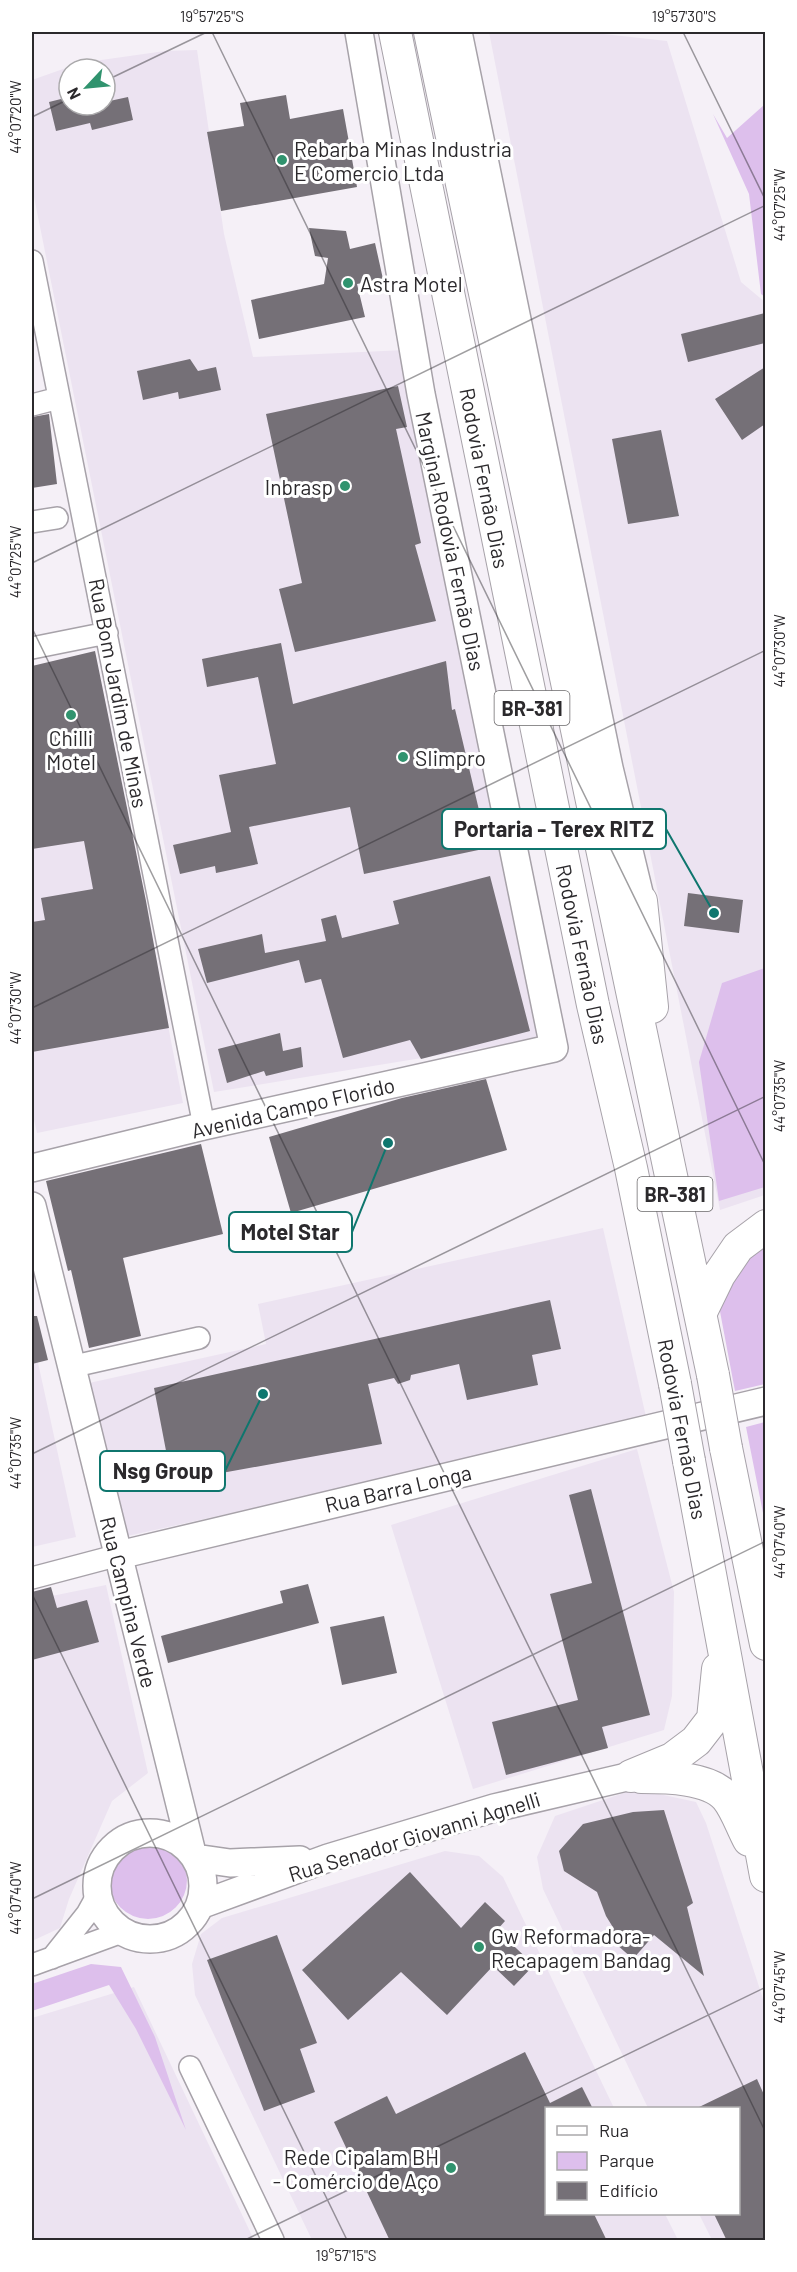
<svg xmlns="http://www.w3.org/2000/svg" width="797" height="2272" font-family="Barlow,sans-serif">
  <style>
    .built { fill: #ece3f1; fill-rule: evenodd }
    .green { fill: #ddbfec }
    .building { fill: #757077 }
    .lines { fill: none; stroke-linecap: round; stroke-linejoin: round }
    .minor-casing { stroke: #a7a2a9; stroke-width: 24 }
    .major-casing { stroke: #a7a2a9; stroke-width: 30 }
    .highway-casing { stroke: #a7a2a9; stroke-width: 34 }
    .minor { stroke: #fff; stroke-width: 21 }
    .major { stroke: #fff; stroke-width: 27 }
    .highway { stroke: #fff; stroke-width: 32 }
    .highway-bridge-casing { stroke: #a7a2a9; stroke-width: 34; stroke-linecap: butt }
    .highway-bridge { stroke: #fff; stroke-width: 32 }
    .ticks { fill: none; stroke: #2b292c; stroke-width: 1.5; stroke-opacity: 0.45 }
    .poi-dot { fill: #30936e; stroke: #fff; stroke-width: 2 }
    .labels { text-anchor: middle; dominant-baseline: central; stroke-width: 6; stroke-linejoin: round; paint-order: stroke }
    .shield { fill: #fff; stroke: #6b696b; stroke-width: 1.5 }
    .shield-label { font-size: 20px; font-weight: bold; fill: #2b292c }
    .poi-label { font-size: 21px; fill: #2b292c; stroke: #fff; text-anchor: start }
    .street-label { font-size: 21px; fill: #2b292c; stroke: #fff }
    .leader { fill: none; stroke: #0f766e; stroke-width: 2 }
    .callout-dot { fill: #0f766e; stroke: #fff; stroke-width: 2 }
    .callout { fill: #fff; stroke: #0f766e; stroke-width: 2 }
    .callout-label { font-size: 22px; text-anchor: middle; font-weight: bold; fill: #2b292c }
    .neatline { fill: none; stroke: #2b292c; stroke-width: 2 }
    .ticks-label { font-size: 15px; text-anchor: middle; fill: #2b292c }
  </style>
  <rect width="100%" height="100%" fill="#f5f0f7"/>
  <path class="built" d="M489,32H586L667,41L741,282L765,302V1195L720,1210Z
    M197,50L224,234L253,357L405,350L544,1038L214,1092L32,187V80L80,63L165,51ZM69,69H105V105H69Z
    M118,767L183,1103L37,1133L32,1111V791Z
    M603,1228L647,1421L123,1537L89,1383L266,1344L258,1304Z
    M32,1335L76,1537L32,1547Z
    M637,1449L674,1592L672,1696L664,1730L473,1789L391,1525Z
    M106,1585L148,1773L112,1801L69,1899L60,1928L32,1941V1600Z
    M636,1789L696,1802L706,1823L765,2005V2240H712L699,2214H738V2108H648L543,1889L537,1857L555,1816Z
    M445,1851L479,1856L503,1877L614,2108H546V2214H665L678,2240H312L195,1995L192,1964L201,1934L222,1918Z
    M134,1987L254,2240H32V2018Z"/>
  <path class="green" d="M765,104V297L761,294L749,194L713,114L727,138Z
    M765,968V1187L719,1201L699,1062L722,983Z
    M765,1241V1384L735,1391L718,1301L737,1262Z
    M765,1422H766L765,1523L746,1427Z
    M109 1880a39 39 0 1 1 78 0a39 39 0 1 1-78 0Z
    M91,1964L121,1967L155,2037L186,2130L136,2029L109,1985L32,2011V1984Z"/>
  <path class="building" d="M286,95L290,119L343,109L357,187L221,211L207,132L244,126L240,103Z
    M69,97V105H105V102L128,97L133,120L92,130L90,123L56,131L49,102Z
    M309,228L346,231L350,249L375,243L383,279L357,284L365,317L259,339L251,300L324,284L328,258L315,256Z
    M765,313V343L688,362L681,334Z
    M190,359L198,371L216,367L221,390L179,399L178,392L143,400L137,371Z
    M765,367V424L742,440L715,399Z
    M398,386L407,427L396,429L421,543L415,545L436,621L295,652L279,589L302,583L266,414Z
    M49,414L57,484L32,488V417Z
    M661,430L679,516L628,524L612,439Z
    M281,643L293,704L446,661L452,710L455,709L488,848L364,874L350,807L249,827L258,864L216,873L215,866L180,874L173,845L231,832L219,775L276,764L258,677L207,687L202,659Z
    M95,651L146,901L169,1028L32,1052V922L45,920L41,898L93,889L84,841L32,849V666Z
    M490,876L530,1031L421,1059L410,1040L343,1058L321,979L305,983L299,960L207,983L198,949L262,934L265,953L326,941L321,919L336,915L342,938L399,924L393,901Z
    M688,893L743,900L739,933L684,926Z
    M280,1033L283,1051L301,1047L303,1067L266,1076L264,1071L227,1083L218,1049Z
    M486,1079L507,1150L291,1213L269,1137L402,1098Z
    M201,1144L223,1234L123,1258L141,1336L89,1348L71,1270L68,1271L46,1181Z
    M550,1300L561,1349L532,1355L538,1385L467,1400L459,1364L411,1375L410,1380L398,1384L394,1378L368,1384L382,1444L172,1482L154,1388Z
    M32,1316H37L48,1360L32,1364Z
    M591,1489L650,1715L602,1727L608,1748L506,1775L492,1722L578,1700L550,1594L592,1583L569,1495Z
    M308,1584L319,1623L168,1663L161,1636L283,1603L280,1591Z
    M51,1587L57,1608L87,1600L99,1642L32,1660V1592Z
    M384,1616L397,1673L342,1685L330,1627Z
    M664,1810L693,1903L687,1907L704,1976L654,1935L633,1959L607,1936L614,1929L606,1916L597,1892L564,1871L559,1851L583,1824L633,1812Z
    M410,1872L461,1928L485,1902L505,1921L497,1930L534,1965L514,1986L493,1966L447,2015L401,1972L348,2020L302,1970Z
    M277,1935L317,2043L300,2049L315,2092L264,2111L207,1960Z
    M525,2052L550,2103L582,2087L593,2109H546V2214H594L607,2241H390L334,2122L387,2096L396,2114Z
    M757,2079L765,2097V2241H727L714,2214H738V2109H695Z"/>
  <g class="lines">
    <defs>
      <path id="minor" d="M32,261L204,1126
        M32,405L59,398
        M32,522L57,518
        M32,648L107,633
        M70,1367L199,1338
        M32,1578L119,1555
        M52,1958L87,1914L97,1896
        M32,1965L122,1932
        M190,2067L273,2240"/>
      <path id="major" d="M458,32L609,768L641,901
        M32,1168L204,1126L554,1048L421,394L359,32
        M32,1206L192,1853
        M119,1555L766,1401
        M97 1886a53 53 0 1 1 106 0a53 53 0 1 1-106 0Z
        M195,1858L230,1863L300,1860
        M200,1905L328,1858L494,1808L631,1776"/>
      <path id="highway" d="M395,32L593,1005L631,1168L675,1384
        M430,32L713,1375
        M641,901L652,1007
        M701,1312L719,1275L738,1247L766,1226
        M726,1448L766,1644
        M689,1461L766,1876
        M631,1776L672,1759L696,1741L713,1719L718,1669
        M641,1777C665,1777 710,1777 727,1798C736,1809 742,1827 749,1840"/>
    </defs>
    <use href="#minor" class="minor-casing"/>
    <use href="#major" class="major-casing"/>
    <use href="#highway" class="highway-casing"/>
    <use href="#minor" class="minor"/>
    <use href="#major" class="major"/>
    <use href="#highway" class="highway"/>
    <defs>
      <path id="highway-bridge" d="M713,1375L726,1448
        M675,1384L689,1461"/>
    </defs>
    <use href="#highway-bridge" class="highway-bridge-casing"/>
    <use href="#highway-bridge" class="highway-bridge"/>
  </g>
  <path class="ticks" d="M212,32L766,1167M683,32L766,201M105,81L207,32M32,117L69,99M32,563L766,205M32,628L766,2133M32,1008L766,650M32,1454L766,1096M32,1594L347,2240M32,1899L766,1541M245,2240L766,1987"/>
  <g class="poi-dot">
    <circle cx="282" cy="160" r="6"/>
    <circle cx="348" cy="283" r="6"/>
    <circle cx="345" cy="486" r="6"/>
    <circle cx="71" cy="715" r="6"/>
    <circle cx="403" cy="757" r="6"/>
    <circle cx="479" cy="1947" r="6"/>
    <circle cx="451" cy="2168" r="6"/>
  </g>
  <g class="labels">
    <g class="shield">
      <rect x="494.5" y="691" width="75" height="34" rx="4.5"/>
      <rect x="637.5" y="1177" width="75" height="34" rx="4.5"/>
    </g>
    <g class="shield-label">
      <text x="532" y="708">BR-381</text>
      <text x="675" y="1194">BR-381</text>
    </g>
    <g class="poi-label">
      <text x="294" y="148">Rebarba Minas Industria<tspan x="294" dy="24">E Comercio Ltda</tspan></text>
      <text x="360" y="283">Astra Motel</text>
      <text x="333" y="486" text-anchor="end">Inbrasp</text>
      <text x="71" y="737" text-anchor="middle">Chilli<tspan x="71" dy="24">Motel</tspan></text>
      <text x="415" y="757">SIimpro</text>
      <text x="491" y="1935">Gw Reformadora-<tspan x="491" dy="24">Recapagem Bandag</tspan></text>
      <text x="439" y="2156" text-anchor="end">Rede Cipalam BH<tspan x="439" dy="24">- Comércio de Aço</tspan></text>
    </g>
    <g class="street-label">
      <text transform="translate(485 478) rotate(79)">Rodovia Fernão Dias</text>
      <text transform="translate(451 541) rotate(78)">Marginal Rodovia Fernão Dias</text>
      <text transform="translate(119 693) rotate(79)">Rua Bom Jardim de Minas</text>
      <text transform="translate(583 954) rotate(78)">Rodovia Fernão Dias</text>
      <text transform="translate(293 1107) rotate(-13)">Avenida Campo Florido</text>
      <text transform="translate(683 1429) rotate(79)">Rodovia Fernão Dias</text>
      <text transform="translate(398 1488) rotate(-13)">Rua Barra Longa</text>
      <text transform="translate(129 1602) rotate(76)">Rua Campina Verde</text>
      <text transform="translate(414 1836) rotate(-17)">Rua Senador Giovanni Agnelli</text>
    </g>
  </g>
  <path class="leader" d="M714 913L666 829M388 1143L352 1232M263 1394L225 1471"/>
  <g class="callout-dot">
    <circle cx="714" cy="913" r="6"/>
    <circle cx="388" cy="1143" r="6"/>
    <circle cx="263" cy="1394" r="6"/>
  </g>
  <g class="callout">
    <rect x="442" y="809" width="224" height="40" rx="6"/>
    <rect x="229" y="1212" width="123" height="40" rx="6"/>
    <rect x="100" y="1451" width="125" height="40" rx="6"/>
  </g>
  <g class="callout-label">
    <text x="554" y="837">Portaria - Terex RITZ</text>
    <text x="290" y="1240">Motel Star</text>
    <text x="163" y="1479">Nsg Group</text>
  </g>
  <rect width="797" height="2272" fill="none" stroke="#ffffff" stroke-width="66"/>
  <rect x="545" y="2107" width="195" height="108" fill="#ffffff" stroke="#aaa9ab" stroke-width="1.5"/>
  <rect x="557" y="2126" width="30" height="9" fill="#ffffff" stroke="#aaa9ab" stroke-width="1.5"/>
  <text x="599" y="2137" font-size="18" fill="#2b292c">Rua</text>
  <rect x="557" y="2152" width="30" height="18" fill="#ddbfec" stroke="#aaa9ab" stroke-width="1.5"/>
  <text x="599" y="2167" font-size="18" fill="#2b292c">Parque</text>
  <rect x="557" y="2182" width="30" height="18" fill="#757077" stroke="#aaa9ab" stroke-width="1.5"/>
  <text x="599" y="2197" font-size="18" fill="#2b292c">Edifício</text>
  <g transform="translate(87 87) rotate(244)"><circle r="28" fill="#ffffff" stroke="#aaa9ab" stroke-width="1.5"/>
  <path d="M0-4.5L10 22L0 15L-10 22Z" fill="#30936e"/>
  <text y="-9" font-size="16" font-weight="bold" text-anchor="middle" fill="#2b292c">N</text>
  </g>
  <rect x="33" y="33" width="731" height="2206" class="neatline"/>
  <g class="ticks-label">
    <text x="212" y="22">19°57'25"S</text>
    <text x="684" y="22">19°57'30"S</text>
    <text transform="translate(16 117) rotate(-90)" y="5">44°07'20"W</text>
    <text transform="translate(780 205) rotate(-90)" y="5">44°07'25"W</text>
    <text transform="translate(16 562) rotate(-90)" y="5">44°07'25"W</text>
    <text transform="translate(780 651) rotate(-90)" y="5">44°07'30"W</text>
    <text transform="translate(16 1008) rotate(-90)" y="5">44°07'30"W</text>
    <text transform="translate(780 1096) rotate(-90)" y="5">44°07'35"W</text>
    <text transform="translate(16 1453) rotate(-90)" y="5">44°07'35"W</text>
    <text transform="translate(780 1542) rotate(-90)" y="5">44°07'40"W</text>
    <text transform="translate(16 1898) rotate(-90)" y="5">44°07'40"W</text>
    <text transform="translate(780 1987) rotate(-90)" y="5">44°07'45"W</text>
    <text x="346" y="2261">19°57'15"S</text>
  </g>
</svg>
